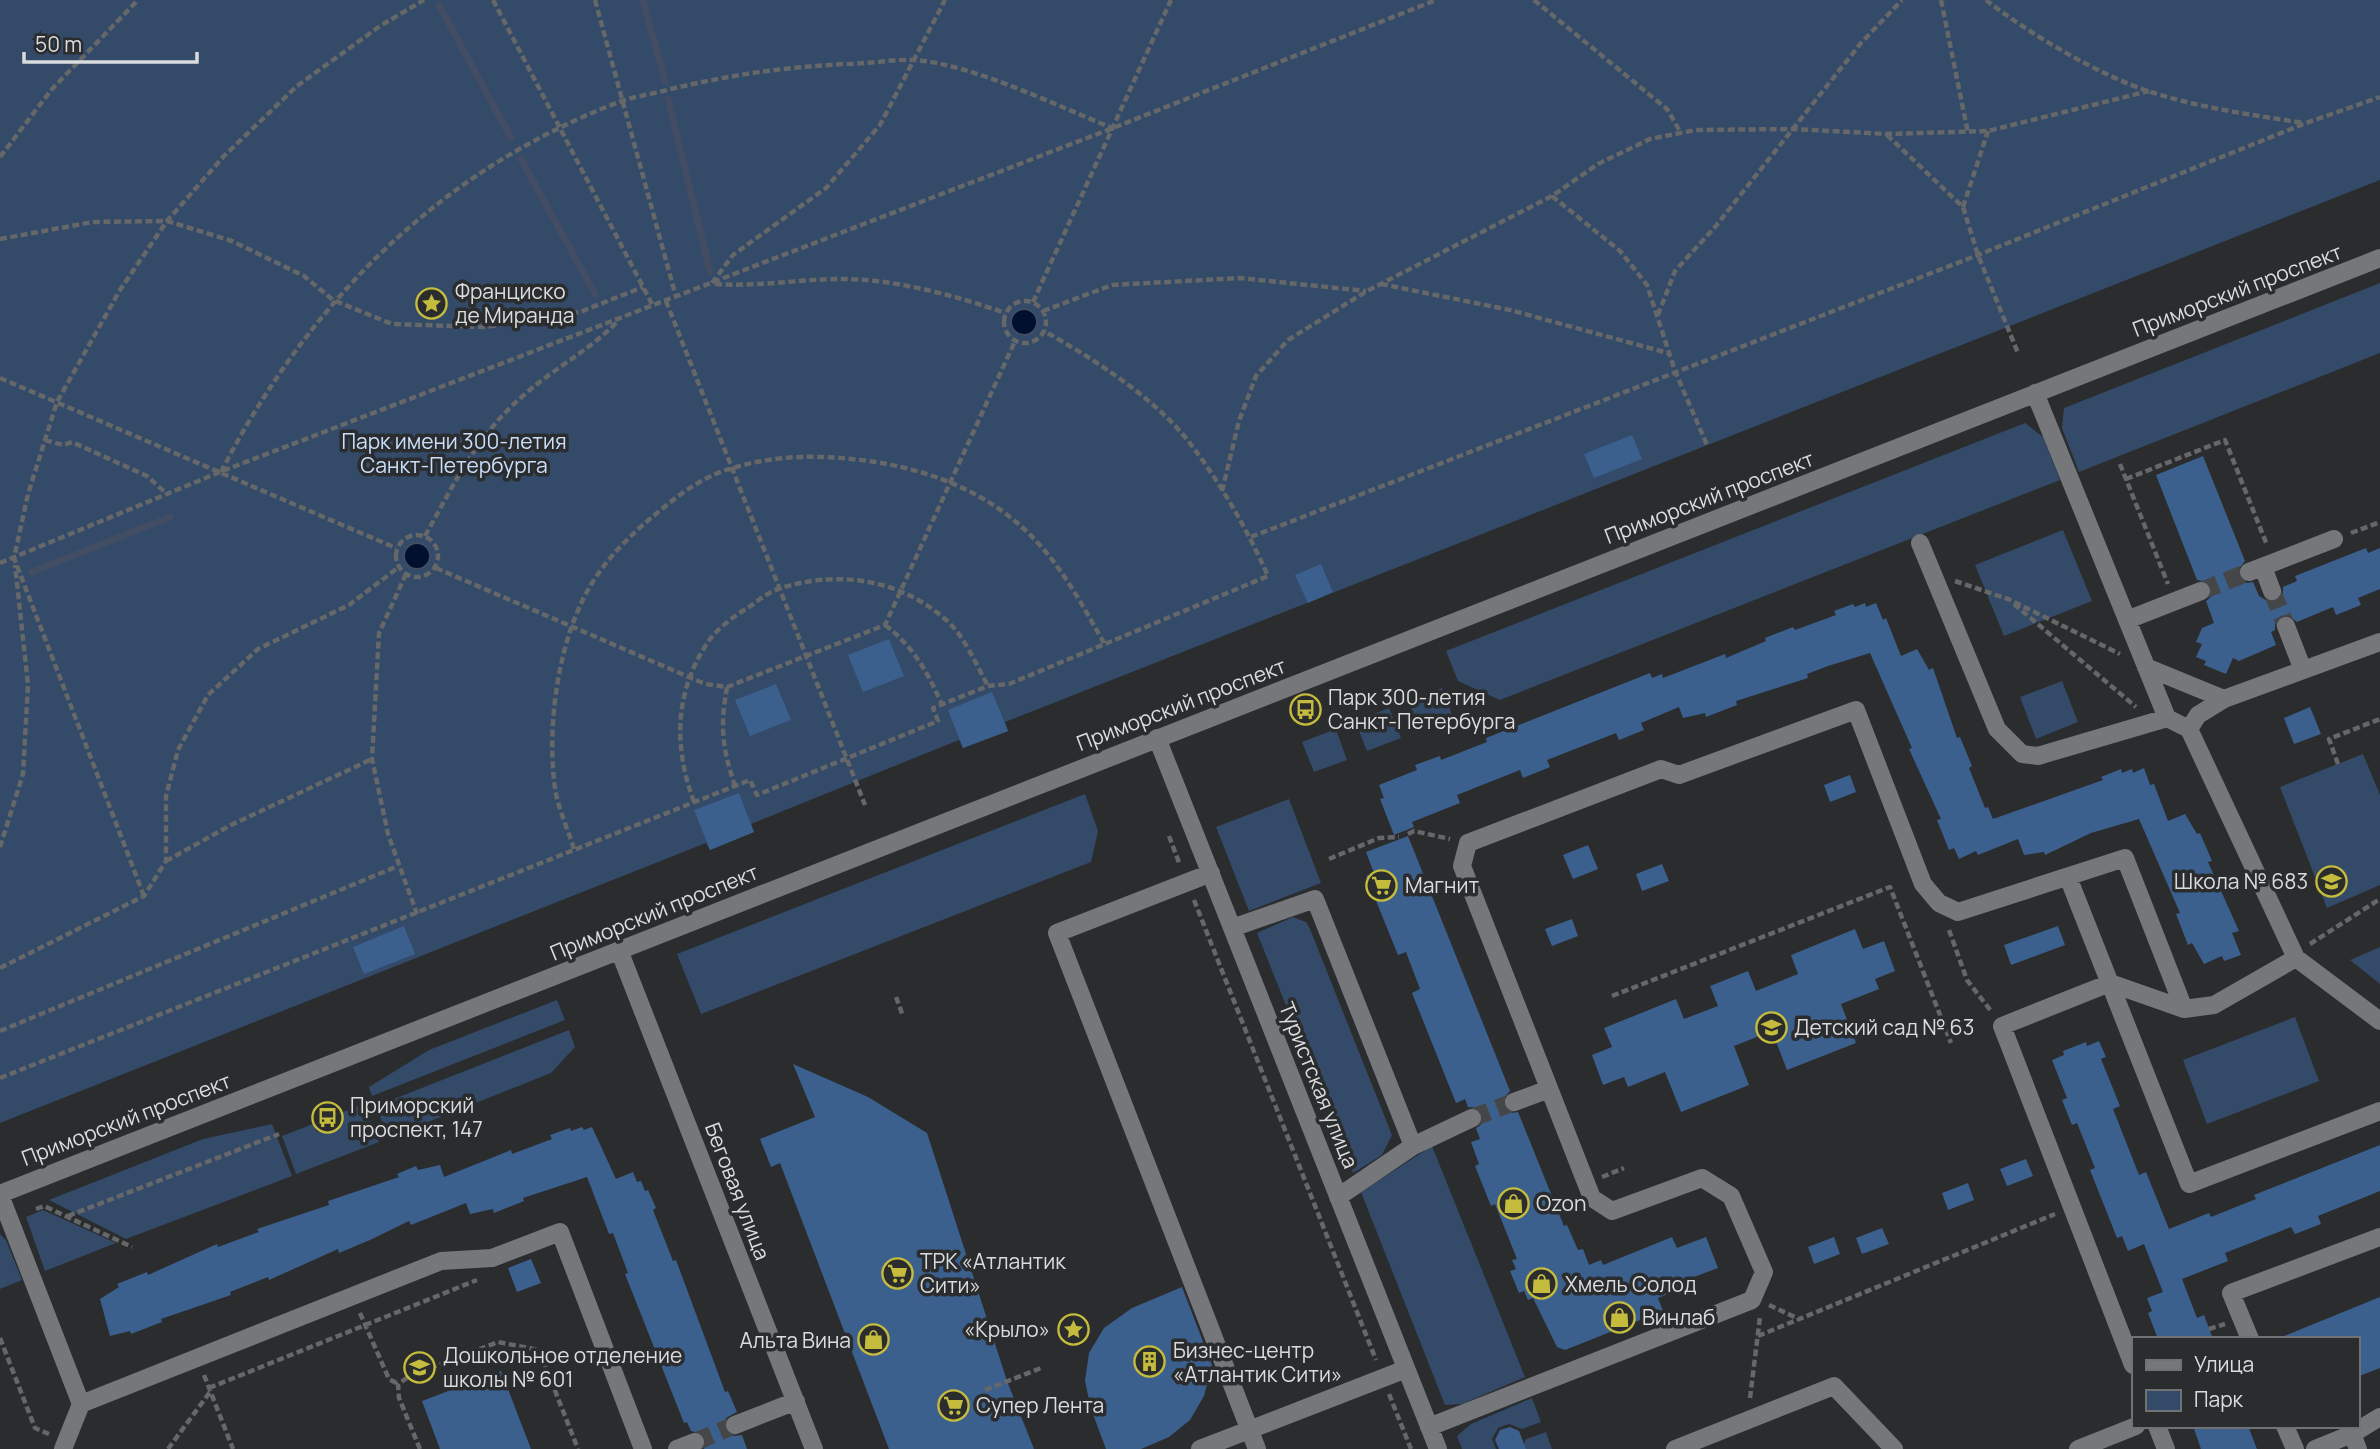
<svg xmlns="http://www.w3.org/2000/svg" width="2380" height="1449" font-family="Manrope,sans-serif">
  <style>
    .green { fill: #334a68 }
    .water { fill: #00102e; stroke: #424d63; stroke-width: 2 }
    .lines { fill: none; stroke-linecap: round; stroke-linejoin: round }
    .stream { stroke: #424d63; stroke-width: 7 }
    .building { fill: #3c608e }
    .minor-tunnel { stroke: #454648; stroke-width: 18; stroke-dasharray: 18 9; stroke-linecap: butt }
    .path { stroke: #656769; stroke-width: 4.5; stroke-dasharray: 7 3.5; stroke-linecap: butt }
    .minor { stroke: #75777b; stroke-width: 18 }
    .labels { text-anchor: middle; dominant-baseline: central; stroke-width: 7; stroke-linejoin: round; paint-order: stroke }
    .street-label { font-size: 21px; fill: #dbdcde; stroke: #2a2c2e }
    .poi-label { font-size: 21px; fill: #dbdcde; stroke: #2a2c2e; text-anchor: start }
    .park-label { font-size: 21px; fill: #c9dffc; stroke: #2a2c2e }
  </style>
  <rect width="100%" height="100%" fill="#2a2c2e"/>
  <path class="green" d="M0,0H2380V180L1005,722L1008,731L963,748L959,740L751,824L754,832L710,850L706,843L0,1123Z
    M2380,283V353L2079,472L2062,428L2064,408Z
    M2025,423L2043,437L2060,480L1500,700L1458,681L1446,651Z
    M2063,530L2092,601L2004,636L1975,565Z
    M2062,681L2078,722L2036,739L2020,697Z
    M1442,688L1453,717L1419,730L1408,701Z
    M1389,708L1401,738L1367,751L1355,721Z
    M1336,729L1347,760L1314,772L1302,742Z
    M2363,754L2380,795V885L2327,908L2280,787Z
    M1085,794L1098,831L1091,862L701,1014L677,954Z
    M1289,799L1321,883L1249,911L1216,827Z
    M1293,917L1306,922L1310,929L1392,1135L1382,1155L1353,1173L1257,933Z
    M2380,947V984L2350,960Z
    M557,1000L565,1020L372,1096L369,1087L429,1050Z
    M2295,1017L2319,1081L2207,1124L2183,1060Z
    M569,1030L575,1047L551,1073L388,1138L376,1106Z
    M364,1104L379,1142L296,1174L282,1136L313,1124L317,1132L341,1123L338,1114Z
    M272,1124L292,1176L126,1239L49,1200L203,1139Z
    M1432,1146L1525,1377L1462,1404L1445,1405L1361,1192Z
    M43,1210L116,1243L45,1271L26,1217Z
    M0,1234L6,1240L22,1280L0,1289Z
    M1532,1398L1541,1422L1522,1429L1509,1424L1498,1428L1492,1439L1496,1449H1462L1457,1436L1471,1424Z
    M1546,1432L1552,1449H1522L1526,1439Z"/>
  <path class="water" d="M1011 322a13 13 0 1 1 26 0a13 13 0 1 1-26 0Z
    M404 556a13 13 0 1 1 26 0a13 13 0 1 1-26 0Z"/>
  <g class="lines">
    <path class="stream" d="M643,0L665,81
      M439,5L511,138
      M668,99L710,272
      M521,159L595,294
      M32,572L170,517"/>
  </g>
  <path class="building" d="M1632,435L1642,459L1594,478L1584,454Z
    M2203,456L2245,561L2238,570L2239,577L2247,583L2253,582L2259,596L2269,602L2277,601L2283,594V587L2297,581L2295,576L2366,548L2368,553L2380,548V589L2358,598L2361,605L2336,615L2333,607L2297,622L2288,615L2281,616L2275,624V630L2271,632L2276,645L2239,661L2233,658L2226,674L2204,665L2206,661L2196,657L2202,644L2196,642L2202,628L2214,623L2206,601L2210,598L2212,588L2208,582L2197,580L2156,475Z
    M1321,564L1333,592L1308,603L1295,575Z
    M1865,603L1866,607L1876,603L1883,620L1886,618L1901,656L1917,649L1929,670L1933,668L1957,738L1960,737L1972,766L1969,768L1985,808L1988,807L1993,819L2103,780L2101,777L2121,769L2122,773L2132,769L2133,773L2144,768L2150,785L2154,784L2168,821L2185,814L2197,834L2200,833L2212,861L2208,862L2239,931L2232,933L2241,955L2224,961L2222,956L2204,964L2192,943L2188,945L2176,914L2180,913L2139,819L2091,833L2045,855L2044,852L2024,855L2018,839L1978,855L1976,851L1959,859L1954,848L1949,850L1937,820L1941,819L1909,749L1912,748L1870,653L1828,666L1807,674L1808,678L1736,701L1737,705L1706,717L1705,713L1683,718L1679,707L1641,723L1644,730L1619,740L1616,733L1547,760L1550,767L1538,772L1523,778L1520,770L1457,795L1460,803L1412,822L1414,827L1394,835L1380,799L1384,798L1379,785L1417,770L1415,765L1440,756L1441,760L1487,742L1486,738L1650,673L1652,678L1662,674L1663,678L1725,654L1726,658L1766,641L1765,638L1793,627L1795,630L1836,615L1834,611L1853,604L1855,607Z
    M889,639L904,676L863,692L848,655Z
    M776,684L791,720L750,736L735,700Z
    M992,692L1008,731L963,748L948,710Z
    M2310,707L2321,734L2294,744L2284,718Z
    M1850,775L1856,792L1830,802L1824,785Z
    M739,793L754,832L710,850L694,810Z
    M1408,836L1510,1091L1503,1099L1504,1107L1511,1113L1518,1112L1564,1226L1567,1225L1578,1250L1583,1249L1589,1265L1601,1260L1603,1265L1672,1237L1677,1248L1706,1237L1718,1268L1694,1277L1693,1284L1658,1298L1663,1311L1565,1350L1557,1347L1533,1298L1528,1300L1524,1291L1519,1293L1510,1271L1516,1269L1512,1260L1517,1259L1495,1204L1491,1206L1475,1166L1479,1164L1471,1142L1480,1139L1476,1128L1482,1124V1114L1478,1108L1468,1107L1465,1099L1456,1103L1412,993L1420,989L1406,952L1398,955L1366,876L1374,873L1366,852Z
    M1588,845L1598,869L1573,879L1563,855Z
    M1662,864L1669,881L1642,891L1636,874Z
    M1572,919L1578,936L1552,946L1545,929Z
    M404,926L415,954L364,974L353,947Z
    M2058,926L2065,945L2011,965L2004,945Z
    M1855,929L1863,949L1884,941L1895,971L1875,979L1879,989L1841,1004L1856,1043L1787,1070L1772,1031L1734,1046L1749,1085L1681,1112L1665,1072L1628,1087L1624,1077L1603,1085L1592,1055L1612,1047L1604,1028L1676,999L1684,1019L1718,1006L1710,986L1748,971L1756,991L1798,974L1791,955Z
    M2099,1041L2106,1057L2101,1059L2120,1106L2113,1109L2139,1175L2146,1172L2169,1229L2209,1213L2211,1217L2256,1199L2254,1195L2380,1145V1191L2318,1216L2321,1224L2295,1234L2291,1227L2225,1253L2228,1261L2182,1279L2197,1318L2204,1315L2213,1339H2158L2148,1313L2152,1311L2147,1298L2163,1292L2144,1244L2128,1251L2122,1236L2117,1238L2090,1170L2095,1168L2077,1123L2072,1125L2062,1100L2067,1098L2052,1060L2064,1055L2063,1051L2086,1042L2087,1046Z
    M793,1064L868,1097L927,1133L1007,1381L1034,1449H889L780,1163L771,1167L760,1139L815,1117Z
    M582,1127L584,1130L592,1127L616,1179L633,1172L637,1182L641,1181L645,1191L648,1190L656,1208L653,1210L673,1261L676,1260L725,1392L728,1391L737,1412L726,1418L724,1429L733,1436L742,1435L747,1449H704L706,1443L703,1434L691,1431L687,1422L684,1423L625,1274L628,1273L613,1233L609,1234L587,1177L523,1198L524,1201L494,1213L493,1209L470,1214L466,1203L411,1225L409,1221L370,1240L339,1253L338,1249L269,1280L268,1277L230,1292L231,1295L161,1319L162,1322L131,1334L130,1331L110,1336L100,1299L119,1287L117,1284L147,1272L148,1275L217,1244L218,1247L259,1232L257,1229L329,1205L328,1201L399,1177L397,1174L416,1166L418,1170L440,1165L444,1177L511,1150L512,1154L552,1139L550,1135L570,1128L571,1131Z
    M2026,1159L2033,1176L2007,1186L2000,1169Z
    M1968,1183L1974,1200L1948,1210L1942,1193Z
    M1882,1228L1889,1244L1862,1254L1856,1238Z
    M1834,1237L1840,1254L1814,1264L1808,1247Z
    M531,1259L541,1283L517,1292L508,1268Z
    M1182,1287L1212,1365L1204,1396L1190,1420L1169,1437L1141,1449H1106L1091,1409L1085,1381L1089,1353L1104,1328L1132,1308Z
    M2380,1297V1368L2357,1377V1339H2277Z
    M501,1371L531,1449H440L422,1401Z
    M2193,1426H2248L2257,1449H2201Z
    M1510,1427L1519,1431L1526,1449H1499L1495,1440L1500,1430Z"/>
  <g class="lines">
    <path class="minor-tunnel" d="M2201,591L2249,572
      M2272,591L2286,626
      M1472,1118L1514,1102
      M695,1442L735,1425"/>
    <path class="path" d="M493,0L653,306
      M595,0L676,297
      M1534,0L1667,109L1681,133
      M1941,0L1968,133
      M1986,0C2028,33 2100,76 2151,92C2200,108 2253,115 2304,123
      M1887,135L1963,207L1978,255L2018,353
      M0,157L52,89L138,0
      M1552,196L1620,251L1647,285L1675,371L1707,445
      M1963,207L1988,131
      M0,239L93,222L167,221L232,241L304,276L333,300L392,324L486,327L580,312L643,287
      M712,283L733,255L826,188L880,125L945,0
      M715,284C758,287 800,279 843,279C894,279 958,296 1005,313
      M1381,284L1510,310L1668,353
      M1004 322a21 21 0 1 1 42 0a21 21 0 1 1-42 0Z
      M666,301L865,805
      M1033,302L1171,0
      M1043,311L1112,285L1240,278L1366,291
      M1658,315L1675,271L1715,227L1861,43L1902,0
      M0,378L396,548
      M45,440L63,445L72,442L147,476L168,495
      M2120,464L2168,584
      M221,472C308,303 438,171 619,102C635,96 654,94 671,89C729,75 785,67 845,64C868,64 892,59 915,60C971,64 1058,106 1112,128
      M2126,479L2225,440L2267,545
      M1222,491L1239,421L1256,376L1288,340L1367,291L1552,196L1598,164L1650,139L1696,130L1794,129L1886,134L1988,131L2149,91
      M2351,533L2380,522
      M396 556a21 21 0 1 1 42 0a21 21 0 1 1-42 0Z
      M425,536C454,484 477,435 524,395C554,368 589,351 618,321
      M1251,537L1978,255L2306,123L2380,97
      M0,563L220,472L1113,128L1436,0
      M436,568L705,684L727,687L885,625L1015,341
      M406,574L379,633L372,759L388,834L417,914
      M1955,581L2008,599L2120,654
      M2014,604L2136,707
      M885,625C914,647 927,672 942,704
      M727,687C720,727 722,747 735,786
      M2338,764L2329,739L2380,719
      M694,802C674,748 674,695 706,645C715,630 734,616 749,607C759,600 770,591 781,588C839,570 899,579 945,619C964,635 976,664 988,686
      M1408,834L1414,831L1450,839
      M1169,836L1180,865
      M0,847L23,774L28,685L15,565
      M574,849C568,829 558,809 555,788C546,723 559,629 598,574C614,551 635,531 657,513C680,494 703,476 733,468C778,454 823,455 869,461C932,470 993,494 1037,542C1065,572 1084,608 1104,643
      M1329,859L1379,838L1399,837
      M166,861L231,825L372,759
      M144,896L14,558L28,494L57,402L120,290L167,221L224,156L297,86L380,26L424,0
      M1194,900L1376,1360
      M1949,930L1967,980L1991,1011
      M2310,944L2380,899
      M0,968L144,896L166,861V796L178,750L208,695L258,649L349,605L399,567
      M1612,996L1890,887L1951,1043
      M896,997L903,1016
      M0,1031L398,866
      M0,1078L750,780L757,795L938,721L933,708L988,686L1009,684L1268,576C1247,529 1220,482 1189,442C1154,397 1092,358 1044,331
      M1602,1177L1624,1168
      M36,1209L44,1206L132,1247
      M68,1216L279,1134
      M1769,1305L1799,1319
      M360,1313L389,1379L398,1384
      M2209,1329L2225,1324
      M1758,1336L2055,1214
      M0,1338L35,1428L49,1434
      M204,1375L233,1449
      M209,1388L477,1280
      M985,1390L1041,1368
      M1389,1394L1411,1449
      M1750,1398L1760,1317
      M168,1449L210,1392
      M420,1449L399,1398L398,1384L410,1376L498,1342L539,1350L578,1449"/>
    <path class="minor" d="M2035,393L2167,718L2189,729L2296,958L2380,1021
      M1920,543L1997,729L2022,754L2038,756L2167,718
      M2263,567L2272,591
      M2249,572L2334,539
      M2127,620L2201,591
      M2286,626L2303,670
      M2146,667L2224,699L2380,642
      M2189,729L2198,715L2224,699
      M1157,738L1438,1449
      M1211,873L1057,933L1257,1449
      M2068,877L2189,1184L2380,1111
      M1232,928L1315,899L1413,1146L1338,1197
      M619,950L814,1449
      M1514,1102L1549,1089
      M1413,1146L1472,1118
      M0,1194L2380,258
      M0,1195L81,1404L63,1449
      M2250,1339L2231,1293L2380,1237
      M2133,1365L2002,1026L2110,983L2184,1009
      M81,1404L441,1261L492,1258L560,1232L643,1449
      M735,1425L796,1401
      M2157,1426L2166,1449
      M2285,1426L2295,1449
      M1429,1427L1752,1300L1764,1272L1731,1196L1702,1178L1612,1211L1592,1198L1462,866L1468,843L1661,769L1679,775L1856,710L1923,884L1939,903L1958,912L2125,858L2184,1009L2214,1005L2296,958
      M677,1449L695,1442
      M1200,1449L1406,1369
      M1675,1449L1834,1386L1894,1449
      M2078,1449L2136,1426
      M2315,1449L2352,1434
      M2358,1449L2352,1434L2380,1417"/>
  </g>
  <defs>
    <symbol id="sight-ring" viewBox="-11 -11 22 22"><circle r="9.5" fill="#2a2c2e" stroke="#c5bc3d" stroke-width="1.5"/><path d="M0-6L1.8-2.2L6-1.7L2.9 1.2L3.7 5.4L0 3.3L-3.7 5.4L-2.9 1.2L-6-1.7L-1.8-2.2Z" fill="#c5bc3d"/></symbol>
    <symbol id="bus-ring" viewBox="-11 -11 22 22"><circle r="9.5" fill="#2a2c2e" stroke="#c5bc3d" stroke-width="1.5"/><path d="M-5-6H5V4H4V6H2V4H-2V6H-4V4H-5ZM-3.5-4V0h7V-4ZM-3.5 1.2v1.5H-2V1.2ZM2 1.2v1.5H3.5V1.2Z" fill="#c5bc3d"/></symbol>
    <symbol id="school-ring" viewBox="-11 -11 22 22"><circle r="9.5" fill="#2a2c2e" stroke="#c5bc3d" stroke-width="1.5"/><path d="M0-5L7-2L0 1L-7-2ZM-4 1L0 2.5L4 1V4Q0 6-4 4Z" fill="#c5bc3d"/></symbol>
    <symbol id="supermarket-ring" viewBox="-11 -11 22 22"><circle r="9.5" fill="#2a2c2e" stroke="#c5bc3d" stroke-width="1.5"/><path d="M-6-5.5h2.5l.6 2H6L4.5 2H-2.5L-4.4-4H-6ZM-1.5 3.2a1.3 1.3 0 1 0 .1 0ZM3 3.2a1.3 1.3 0 1 0 .1 0Z" fill="#c5bc3d"/></symbol>
    <symbol id="shop-ring" viewBox="-11 -11 22 22"><circle r="9.5" fill="#2a2c2e" stroke="#c5bc3d" stroke-width="1.5"/><path d="M-5-2.5h2.3a2.7 3.5 0 0 1 5.4 0H5L5.5 6h-11ZM-1.5-2.5h3a1.5 2.3 0 0 0-3 0Z" fill="#c5bc3d"/></symbol>
    <symbol id="building-ring" viewBox="-11 -11 22 22"><circle r="9.5" fill="#2a2c2e" stroke="#c5bc3d" stroke-width="1.5"/><path d="M-4-6H4V6H1V3H-1V6H-4ZM-2.5-4.3h1.7v1.8h-1.7ZM.8-4.3h1.7v1.8H.8ZM-2.5-1h1.7V.8h-1.7ZM.8-1h1.7V.8H.8Z" fill="#c5bc3d"/></symbol>
  </defs>
  <g fill-rule="evenodd">
    <use href="#sight-ring" x="414" y="286" width="35" height="35"/>
    <use href="#bus-ring" x="1288" y="692" width="35" height="35"/>
    <use href="#school-ring" x="2314" y="864" width="35" height="35"/>
    <use href="#supermarket-ring" x="1364" y="868" width="35" height="35"/>
    <use href="#school-ring" x="1754" y="1010" width="35" height="35"/>
    <use href="#bus-ring" x="310" y="1100" width="35" height="35"/>
    <use href="#shop-ring" x="1496" y="1186" width="35" height="35"/>
    <use href="#supermarket-ring" x="880" y="1256" width="35" height="35"/>
    <use href="#shop-ring" x="1524" y="1266" width="35" height="35"/>
    <use href="#shop-ring" x="1602" y="1300" width="35" height="35"/>
    <use href="#sight-ring" x="1056" y="1312" width="35" height="35"/>
    <use href="#shop-ring" x="856" y="1322" width="35" height="35"/>
    <use href="#building-ring" x="1132" y="1344" width="35" height="35"/>
    <use href="#school-ring" x="402" y="1350" width="35" height="35"/>
    <use href="#supermarket-ring" x="936" y="1388" width="35" height="35"/>
  </g>
  <g class="labels">
    <g class="street-label">
      <text transform="translate(2237 290) rotate(-21)">Приморский проспект</text>
      <text transform="translate(1709 497) rotate(-21)">Приморский проспект</text>
      <text transform="translate(1181 704) rotate(-21)">Приморский проспект</text>
      <text transform="translate(654 912) rotate(-22)">Приморский проспект</text>
      <text transform="translate(1319 1085) rotate(68)">Туристская улица</text>
      <text transform="translate(126 1119) rotate(-21)">Приморский проспект</text>
      <text transform="translate(738 1191) rotate(69)">Беговая улица</text>
    </g>
    <g class="poi-label">
      <text x="455" y="291">Франциско<tspan x="455" dy="24">де Миранда</tspan></text>
      <text x="1328" y="697">Парк 300-летия<tspan x="1328" dy="24">Санкт-Петербурга</tspan></text>
      <text x="2308" y="881" text-anchor="end">Школа № 683</text>
      <text x="1405" y="885">Магнит</text>
      <text x="1794" y="1027">Детский сад № 63</text>
      <text x="350" y="1105">Приморский<tspan x="350" dy="24">проспект, 147</tspan></text>
      <text x="1536" y="1203">Ozon</text>
      <text x="920" y="1261">ТРК «Атлантик<tspan x="920" dy="24">Сити»</tspan></text>
      <text x="1565" y="1284">Хмель Солод</text>
      <text x="1642" y="1317">Винлаб</text>
      <text x="1050" y="1329" text-anchor="end">«Крыло»</text>
      <text x="851" y="1340" text-anchor="end">Альта Вина</text>
      <text x="1173" y="1350">Бизнес-центр<tspan x="1173" dy="24">«Атлантик Сити»</tspan></text>
      <text x="443" y="1355">Дошкольное отделение<tspan x="443" dy="24">школы № 601</tspan></text>
      <text x="976" y="1405">Супер Лента</text>
    </g>
    <g class="park-label">
      <text x="454" y="441">Парк имени 300-летия<tspan x="454" dy="24">Санкт-Петербурга</tspan></text>
    </g>
  </g>
  <rect x="2132" y="1337" width="228" height="91" fill="#2a2c2e" stroke="#717274" stroke-width="2"/>
  <rect x="2146" y="1360" width="35" height="10" fill="#75777b" stroke="#717274" stroke-width="2"/>
  <text x="2194" y="1372" font-size="21" fill="#dbdcde">Улица</text>
  <rect x="2146" y="1390" width="35" height="21" fill="#334a68" stroke="#717274" stroke-width="2"/>
  <text x="2194" y="1407" font-size="21" fill="#dbdcde">Парк</text>
  <path d="M24 52v10h173v-10" fill="none" stroke="#dbdcde" stroke-width="3.5"/>
  <text x="35" y="52" font-size="21" fill="#dbdcde" stroke="#2a2c2e" stroke-width="5" paint-order="stroke">50 m</text>
</svg>
